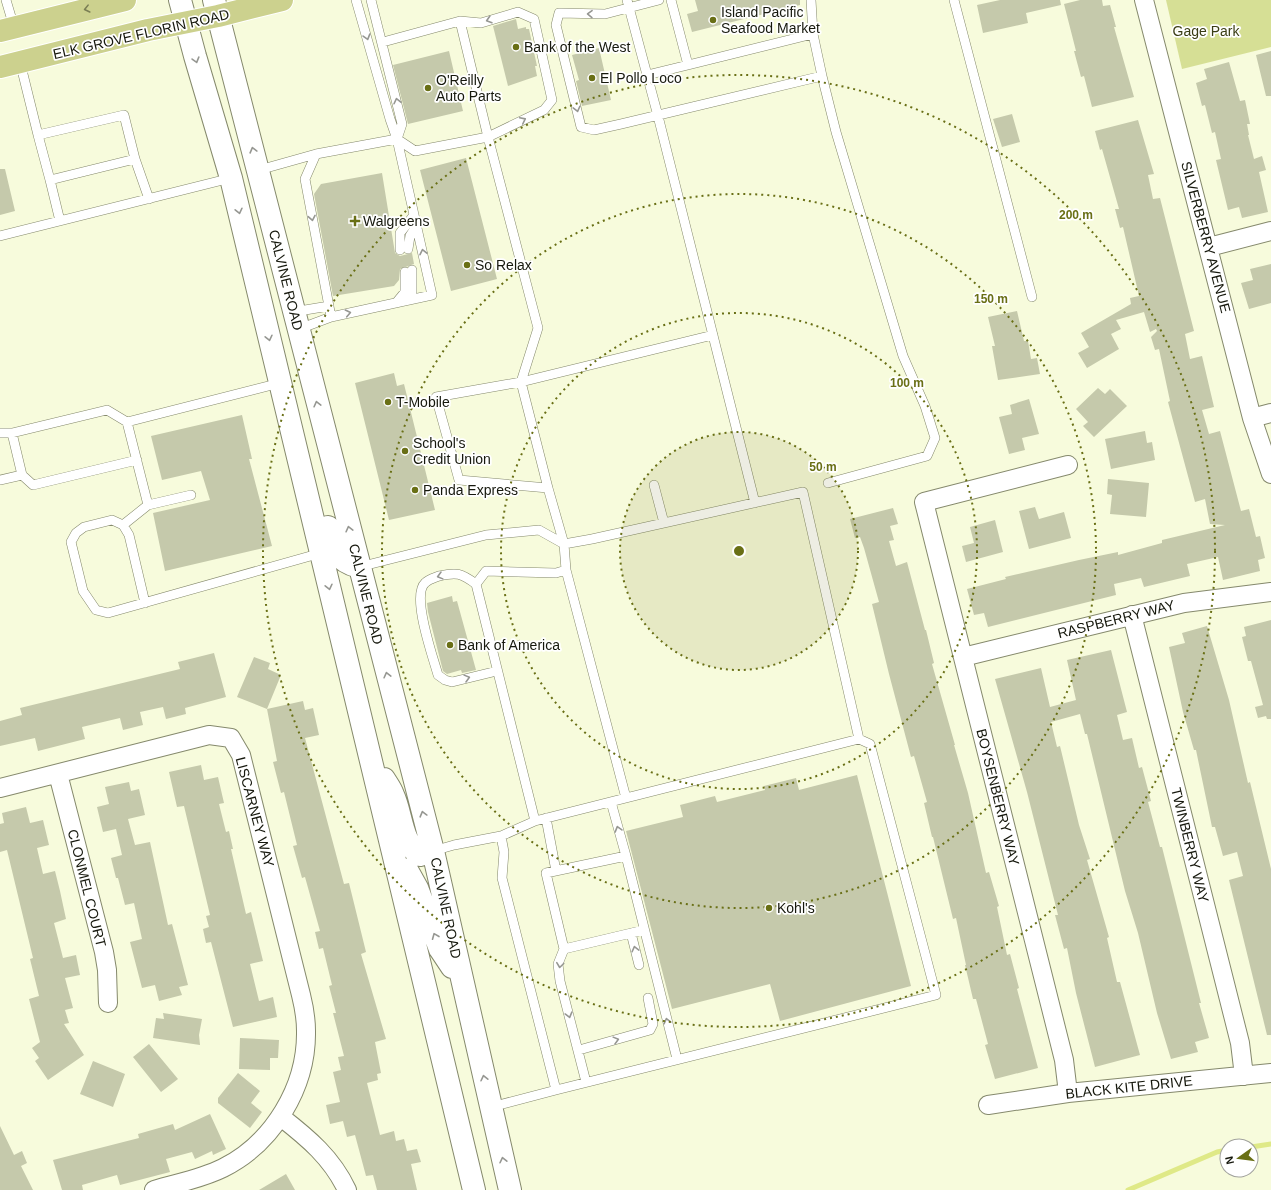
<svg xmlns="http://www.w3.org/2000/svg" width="1271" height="1190" font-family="Arial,sans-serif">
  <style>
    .green { fill: #d6df95 }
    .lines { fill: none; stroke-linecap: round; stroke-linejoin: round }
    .stream { stroke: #dfe987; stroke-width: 5 }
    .building { fill: #c5c9ab }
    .lane-casing { stroke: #85896c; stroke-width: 10 }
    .street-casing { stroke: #85896c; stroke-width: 20 }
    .secondary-casing { stroke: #85896c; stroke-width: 24 }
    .primary-casing { stroke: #fff; stroke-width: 24 }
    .lane { stroke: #fff; stroke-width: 9 }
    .street { stroke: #fff; stroke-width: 18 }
    .secondary { stroke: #fff; stroke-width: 22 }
    .primary { stroke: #ccd18e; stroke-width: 22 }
    .oneway { stroke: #7a7e54 }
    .oneway2 { stroke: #969792 }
    .ring { fill: none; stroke: #696f15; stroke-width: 2; stroke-dasharray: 2 4 }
    .poi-dot { fill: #696f15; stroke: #fff; stroke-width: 1.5 }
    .labels { text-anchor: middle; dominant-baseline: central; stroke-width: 3.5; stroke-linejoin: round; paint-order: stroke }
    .poi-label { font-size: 14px; fill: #16180d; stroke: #fff; text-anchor: start }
    .park-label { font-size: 14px; fill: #3a3d14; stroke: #fff }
    .street-label { font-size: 14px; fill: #16180d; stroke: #fff }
    .centre { fill: #696f15; stroke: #fff; stroke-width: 2 }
    .ring-label { font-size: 12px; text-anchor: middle; font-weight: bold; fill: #696f15; stroke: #fff; stroke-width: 3.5; stroke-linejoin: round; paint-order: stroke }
  </style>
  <rect width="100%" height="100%" fill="#f7fbdc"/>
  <path class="green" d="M1166,0H1271V47L1182,69Z"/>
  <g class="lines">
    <path class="stream" d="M1251,1147L1271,1144
      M1128,1190L1217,1152L1227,1150"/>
  </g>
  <path class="building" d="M695,0H800V5L692,32L687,14L698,11Z
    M1000,0H1060L1061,5L1026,13L1028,23L983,33L977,5Z
    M1080,0H1102L1103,6L1110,5L1116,27H1114L1134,97L1092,107L1084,76L1081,77L1074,51H1076L1064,4Z
    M516,19L518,29L526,27V29H529L537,66H535L537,76L508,86L493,26Z
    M599,48L611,100L582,106L576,81L579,80L572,55Z
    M449,51L463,111L408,124L393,65Z
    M1271,51V96H1266L1256,55Z
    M1229,62L1240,101L1245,100L1250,124H1247L1249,135H1248L1254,159L1262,156L1266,170L1259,172L1268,212L1242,218L1239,207L1228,210L1216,160L1221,159L1215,132L1212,133L1205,105L1202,106L1196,83L1207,79L1204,69Z
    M1012,114L1020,142L1002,147L993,119Z
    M1138,120L1154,174L1148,175L1153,199L1160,198L1194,331L1185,334L1190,359L1202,356L1214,407L1202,410L1209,434L1220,431L1241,511L1249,509L1256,537L1260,536L1265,558L1258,560L1260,571L1223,580L1218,557L1187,564L1190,576L1144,587L1141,578L1114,584L1116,595L988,627L984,613L974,615L967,589L1006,579L1005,577L1079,560L1118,552V555L1162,543V540L1225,525L1210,524L1205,499L1195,502L1168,402L1170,401L1159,349L1155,350L1151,337L1157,331L1156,329L1150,332L1144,312L1116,320L1121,329L1111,334L1119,349L1087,368L1078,353L1089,347L1081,333L1131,304L1130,298L1139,296L1123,227L1120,228L1115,209H1119L1102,149L1100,150L1095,131Z
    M466,158L497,279L451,291L420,170Z
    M0,169H5L15,211L0,215Z
    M382,173L395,253L400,256L412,253L414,264L400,269L399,280L394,286L333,296L314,194L321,184Z
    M1271,264V303L1249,309L1241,283L1253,280L1250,269Z
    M1017,311L1024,341H1028L1031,359L1037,358L1040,374L998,380L992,346H995L988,317Z
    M394,373L397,386L404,384L435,510L389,520L355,383Z
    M1098,388L1105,394L1110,389L1127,406L1094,437L1083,426L1088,422L1076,409Z
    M1029,399L1039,434L1022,438L1025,450L1009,454L999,417L1012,414L1010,405Z
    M242,415L252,459H249L272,546L165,571L153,513L210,500L201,471L162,480L151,436Z
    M1145,431L1147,443L1152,442L1155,460L1111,469L1105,439Z
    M1108,479L1149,483L1146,517L1110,514L1112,495L1107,494Z
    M1035,507L1039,519L1064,512L1071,538L1029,549L1019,511Z
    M893,508L898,524L890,526L894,540L889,541L896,566L907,562L925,630H926L934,663L932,664L955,745H954L968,793L986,873L989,872L999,906L997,907L1007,955L1010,954L1019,988L1017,989L1038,1068L995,1079L985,1045L988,1044L976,999H973L965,965H966L956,918L953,919L933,837H932L924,803L927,802L914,756L911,757L889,674L872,604L879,602L864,548L860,537L855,538L850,519Z
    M995,520L1003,552L966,562L962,546L974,543L970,527Z
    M452,596L453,602L457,601L476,670L462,673L461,670L447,674L443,671L428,612L427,603Z
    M1271,620V719H1267L1266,716L1258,718L1255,707L1263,705L1251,661H1248L1242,637L1246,636L1244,627Z
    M1207,626L1229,700L1248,783L1250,782L1271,869V1035H1267L1229,880L1243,876L1237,852L1223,856L1215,827H1212L1196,750H1194L1183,712L1169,647L1185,643L1182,633Z
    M1111,650L1127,712L1117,715L1123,740L1132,738L1139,768L1142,767L1151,801L1148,802L1160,847H1162L1201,1003H1199L1209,1038L1195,1042L1198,1052L1171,1059L1157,1013L1138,933L1125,891L1087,734H1085L1080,714L1051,722L1057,747L1060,746L1079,825L1090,859L1087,860L1109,937L1107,938L1117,982H1120L1140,1055L1095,1067L1076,993L1067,948L1064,949L1055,915H1058L1027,792L995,679L1041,668L1050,707L1076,700L1067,660Z
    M214,653L226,697L185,708L186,714L166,719L163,707L140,712L143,725L123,730L120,718L82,727L85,739L38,751L35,738L0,746V721L22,715L20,708L180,669L178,662Z
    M254,657L270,663L268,669L281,675L267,709L303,701L305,710L313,708L319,735L305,738L344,884L349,883L366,952L361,954L386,1039L375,1042L381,1073L377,1074L378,1080L367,1083L380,1135L394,1131L396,1141L404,1139L407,1151L417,1149L421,1162L411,1164L417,1190H377L373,1175L366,1176L355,1135L347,1137L343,1121L330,1124L326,1105L340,1102L333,1072L341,1070L338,1057L344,1056L333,1013H336L329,986L332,985L323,948L319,949L315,932L320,931L305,877L302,878L293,846L297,845L284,792L281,793L273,762L277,761L267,709L237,697Z
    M201,765L204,780L218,777L224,803L219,804L226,832L229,831L233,849H231L246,914L251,912L263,961L250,964L259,1001L273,997L277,1017L233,1027L211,942L206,943L203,929L209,927L206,916L210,915L184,806L177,807L169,772Z
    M857,775L911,986L780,1021L770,984L672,1009L626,831L683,817L680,805L715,796L717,802L765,790L764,786L796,778L799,790Z
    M129,782L131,791L139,789L145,815L128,819L135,845L150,842L168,925L172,924L188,985L179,987L182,995L159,1001L155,985L142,988L130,942L142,939L134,903L125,905L118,878H116L111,858L122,855L116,829L103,832L97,807L109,804L105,787Z
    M26,807L30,823L43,820L49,845L37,848L43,874L55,871L60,891L66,919L54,923L63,958L76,955L80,975L65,978L73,1008L65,1010L69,1023L64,1024L84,1055L48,1080L35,1061L39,1058L32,1048L40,1042L29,999L39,996L30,959L33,958L7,850L0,852V824L4,823L2,813Z
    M163,1013L202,1019L199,1035L200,1045L153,1038L156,1018L164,1019Z
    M240,1038L279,1040L278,1058H270V1070L239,1069Z
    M149,1044L178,1079L161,1092L133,1057Z
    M93,1061L125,1074L113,1107L80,1094Z
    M238,1073L260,1091L251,1103L262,1112L250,1128L218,1103V1098Z
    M210,1114L226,1149L213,1155L212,1151L195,1159L192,1152L166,1159L170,1172L120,1185L117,1175L82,1185L83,1190H62L53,1160L139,1138L138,1134L173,1124L175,1130Z
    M0,1126L14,1155L22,1151L27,1163L21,1166L33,1190H0Z
    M286,1174L295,1190H259Z"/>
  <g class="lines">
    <defs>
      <path id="lane" d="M6,0L14,27
        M356,0L390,119L397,139L415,151L488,137L538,328L521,382
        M371,0L402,124L397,139
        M627,0L658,116L755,503
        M659,0L605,14L559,13L556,25L581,127L594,130L621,124L822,76L813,34L811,0
        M954,0L1032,297
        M383,42L460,21L488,137L544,110L552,100L534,19L518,12L481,23L460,21
        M20,62L38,135
        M688,65L813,34
        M647,75L688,65L671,0
        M822,76L836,132L903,356L925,406L935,438L927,456L828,483
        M316,154L305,179L331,317
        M259,170L316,154L397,139L432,295L331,317L299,329
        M50,180L38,135L124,115L135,159
        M60,221L50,180L135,159L149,199
        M0,236L231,178
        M408,249L410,236L417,225
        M400,250V233L414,215
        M408,300L412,292V270
        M396,303L405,292V272
        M293,312L329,306
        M521,382L713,335
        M0,433H12L107,410L127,422
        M22,475L33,485L137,460
        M0,480L22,475L12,433
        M654,485L664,523
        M548,488L521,382L436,397L459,480L548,488L564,544L566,570
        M148,505L191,495
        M123,525L148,505L127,422L280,383
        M359,567L486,535L539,530L564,544L592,539L803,492L859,739L870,744L936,995L556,1090L502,878L504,852L501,836L454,845L433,851
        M476,584C461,573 457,572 439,576C434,578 429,579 425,583C411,596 433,657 438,675L445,680L452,682L497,671
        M145,603L129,535L123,525L112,520L84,527L76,533L71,542L83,591L96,610L108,613L321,553
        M611,802L626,856
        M546,818L556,871
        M535,821L476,584L486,571L556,573L566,570L626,798
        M501,836L535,821L859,739
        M644,930L564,949L546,873L626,856L677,1059
        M631,933L639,965
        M564,949L558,964L560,981L586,1082
        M579,1050L650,1030L653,1024L648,998
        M491,1107L556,1090"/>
      <path id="street" d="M1144,0L1252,418L1271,474
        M1209,247L1271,231
        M1252,418L1271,413
        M1132,615L1240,1043L1244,1076
        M963,657L1184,603L1271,592
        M58,774L104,952L107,970L108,1003
        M0,788L209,735L231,738L241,755L301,995C304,1007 306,1019 306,1031C307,1087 273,1143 223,1168C201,1179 177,1183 154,1190
        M1068,1093L1064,1060L924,502L1068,465
        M988,1105L1068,1093L1271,1073
        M281,1117C308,1138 332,1158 347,1190"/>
      <path id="secondary" d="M180,0L195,56L231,178L474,1190
        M214,0L433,851L510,1190
        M328,527C334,550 335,560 359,567
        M384,779C387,784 391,789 393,795C402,814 401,843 420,855L433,851
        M398,868L407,870L417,888L440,949L452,967"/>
      <path id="primary" d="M0,31L125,0
        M0,67L148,30L218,16L282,0"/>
    </defs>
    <use href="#lane" class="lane-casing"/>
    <use href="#street" class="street-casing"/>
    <use href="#secondary" class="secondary-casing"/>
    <use href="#primary" class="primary-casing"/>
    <use href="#lane" class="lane"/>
    <use href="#street" class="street"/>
    <use href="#secondary" class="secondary"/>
    <use href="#primary" class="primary"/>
  </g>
  <defs><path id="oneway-chevron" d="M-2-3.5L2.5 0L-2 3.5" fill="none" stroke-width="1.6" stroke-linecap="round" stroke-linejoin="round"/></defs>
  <use class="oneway" href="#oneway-chevron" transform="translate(87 9) rotate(166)"/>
  <g class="oneway2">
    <use href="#oneway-chevron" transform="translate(590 14) rotate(-179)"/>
    <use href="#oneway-chevron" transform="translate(489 20) rotate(163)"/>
    <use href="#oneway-chevron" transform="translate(367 37) rotate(74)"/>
    <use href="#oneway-chevron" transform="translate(196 60) rotate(74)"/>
    <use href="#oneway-chevron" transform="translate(397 101) rotate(-103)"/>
    <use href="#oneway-chevron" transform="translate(577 109) rotate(76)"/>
    <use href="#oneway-chevron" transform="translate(523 120) rotate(-26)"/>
    <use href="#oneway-chevron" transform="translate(253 150) rotate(-105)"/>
    <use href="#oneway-chevron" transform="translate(239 211) rotate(77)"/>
    <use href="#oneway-chevron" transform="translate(312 218) rotate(79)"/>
    <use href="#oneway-chevron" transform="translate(423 252) rotate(-102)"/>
    <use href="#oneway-chevron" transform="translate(348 313) rotate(-12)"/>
    <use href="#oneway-chevron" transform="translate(269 338) rotate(77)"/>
    <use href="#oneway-chevron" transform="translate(317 404) rotate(-104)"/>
    <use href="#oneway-chevron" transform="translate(349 529) rotate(-104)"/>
    <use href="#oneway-chevron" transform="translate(440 576) rotate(165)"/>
    <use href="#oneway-chevron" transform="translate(329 587) rotate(77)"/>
    <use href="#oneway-chevron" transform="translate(387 675) rotate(-104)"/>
    <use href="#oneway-chevron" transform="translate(467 678) rotate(-15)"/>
    <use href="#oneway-chevron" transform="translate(423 814) rotate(-105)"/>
    <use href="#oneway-chevron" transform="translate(618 829) rotate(-106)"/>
    <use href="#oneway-chevron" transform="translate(435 936) rotate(-112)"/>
    <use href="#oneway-chevron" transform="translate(635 949) rotate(-104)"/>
    <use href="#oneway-chevron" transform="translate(560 965) rotate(97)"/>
    <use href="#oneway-chevron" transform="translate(569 1015) rotate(75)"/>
    <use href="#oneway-chevron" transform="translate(667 1021) rotate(-104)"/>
    <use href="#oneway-chevron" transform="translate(616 1040) rotate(-15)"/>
    <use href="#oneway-chevron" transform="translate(484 1078) rotate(-103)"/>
    <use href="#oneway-chevron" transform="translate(503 1160) rotate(-103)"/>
  </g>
  <circle cx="739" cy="551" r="119" fill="#696f15" fill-opacity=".12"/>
  <g class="ring">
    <circle cx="739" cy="551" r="119"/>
    <circle cx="739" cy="551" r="238"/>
    <circle cx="739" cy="551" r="357"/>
    <circle cx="739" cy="551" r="476"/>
  </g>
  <g class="poi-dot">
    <circle cx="713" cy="20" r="4"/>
    <circle cx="516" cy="47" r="4"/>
    <circle cx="592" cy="78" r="4"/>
    <circle cx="428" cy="88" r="4"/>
    <path d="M353 215h4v4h4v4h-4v4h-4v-4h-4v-4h4z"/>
    <circle cx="467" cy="265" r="4"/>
    <circle cx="388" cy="402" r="4"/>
    <circle cx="405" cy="451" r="4"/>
    <circle cx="415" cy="490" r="4"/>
    <circle cx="450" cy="645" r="4"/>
    <circle cx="769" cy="908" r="4"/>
  </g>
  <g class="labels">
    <g class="poi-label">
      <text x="721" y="12">Island Pacific<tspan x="721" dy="16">Seafood Market</tspan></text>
      <text x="524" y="47">Bank of the West</text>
      <text x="600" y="78">El Pollo Loco</text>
      <text x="436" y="80">O'Reilly<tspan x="436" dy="16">Auto Parts</tspan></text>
      <text x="363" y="221">Walgreens</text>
      <text x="475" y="265">So Relax</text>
      <text x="396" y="402">T-Mobile</text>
      <text x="413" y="443">School's<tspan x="413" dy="16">Credit Union</tspan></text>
      <text x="423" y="490">Panda Express</text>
      <text x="458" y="645">Bank of America</text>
      <text x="777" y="908">Kohl's</text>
    </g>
    <g class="park-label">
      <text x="1206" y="31">Gage Park</text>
    </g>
    <g class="street-label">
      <text transform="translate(141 34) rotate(-13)">ELK GROVE FLORIN ROAD</text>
      <text transform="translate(1206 237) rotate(75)">SILVERBERRY AVENUE</text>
      <text transform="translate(286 280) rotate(76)">CALVINE ROAD</text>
      <text transform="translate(366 594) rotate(76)">CALVINE ROAD</text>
      <text transform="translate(1116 619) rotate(-14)">RASPBERRY WAY</text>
      <text transform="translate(998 797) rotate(76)">BOYSENBERRY WAY</text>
      <text transform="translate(255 812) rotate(75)">LISCARNEY WAY</text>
      <text transform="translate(1190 845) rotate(76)">TWINBERRY WAY</text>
      <text transform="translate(87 888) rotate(76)">CLONMEL COURT</text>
      <text transform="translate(446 908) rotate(78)">CALVINE ROAD</text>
      <text transform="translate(1129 1087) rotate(-6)">BLACK KITE DRIVE</text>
    </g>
  </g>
  <circle cx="739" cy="551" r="6" class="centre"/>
  <g class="ring-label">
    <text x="1076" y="219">200 m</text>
    <text x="991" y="303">150 m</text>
    <text x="907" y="387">100 m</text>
    <text x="823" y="471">50 m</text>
  </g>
  <g transform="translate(1239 1158) rotate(256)"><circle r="19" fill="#ffffff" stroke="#a2a39e"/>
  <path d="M0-3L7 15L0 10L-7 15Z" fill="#696f15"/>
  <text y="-6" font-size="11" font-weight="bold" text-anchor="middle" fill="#16180d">N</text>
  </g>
</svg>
